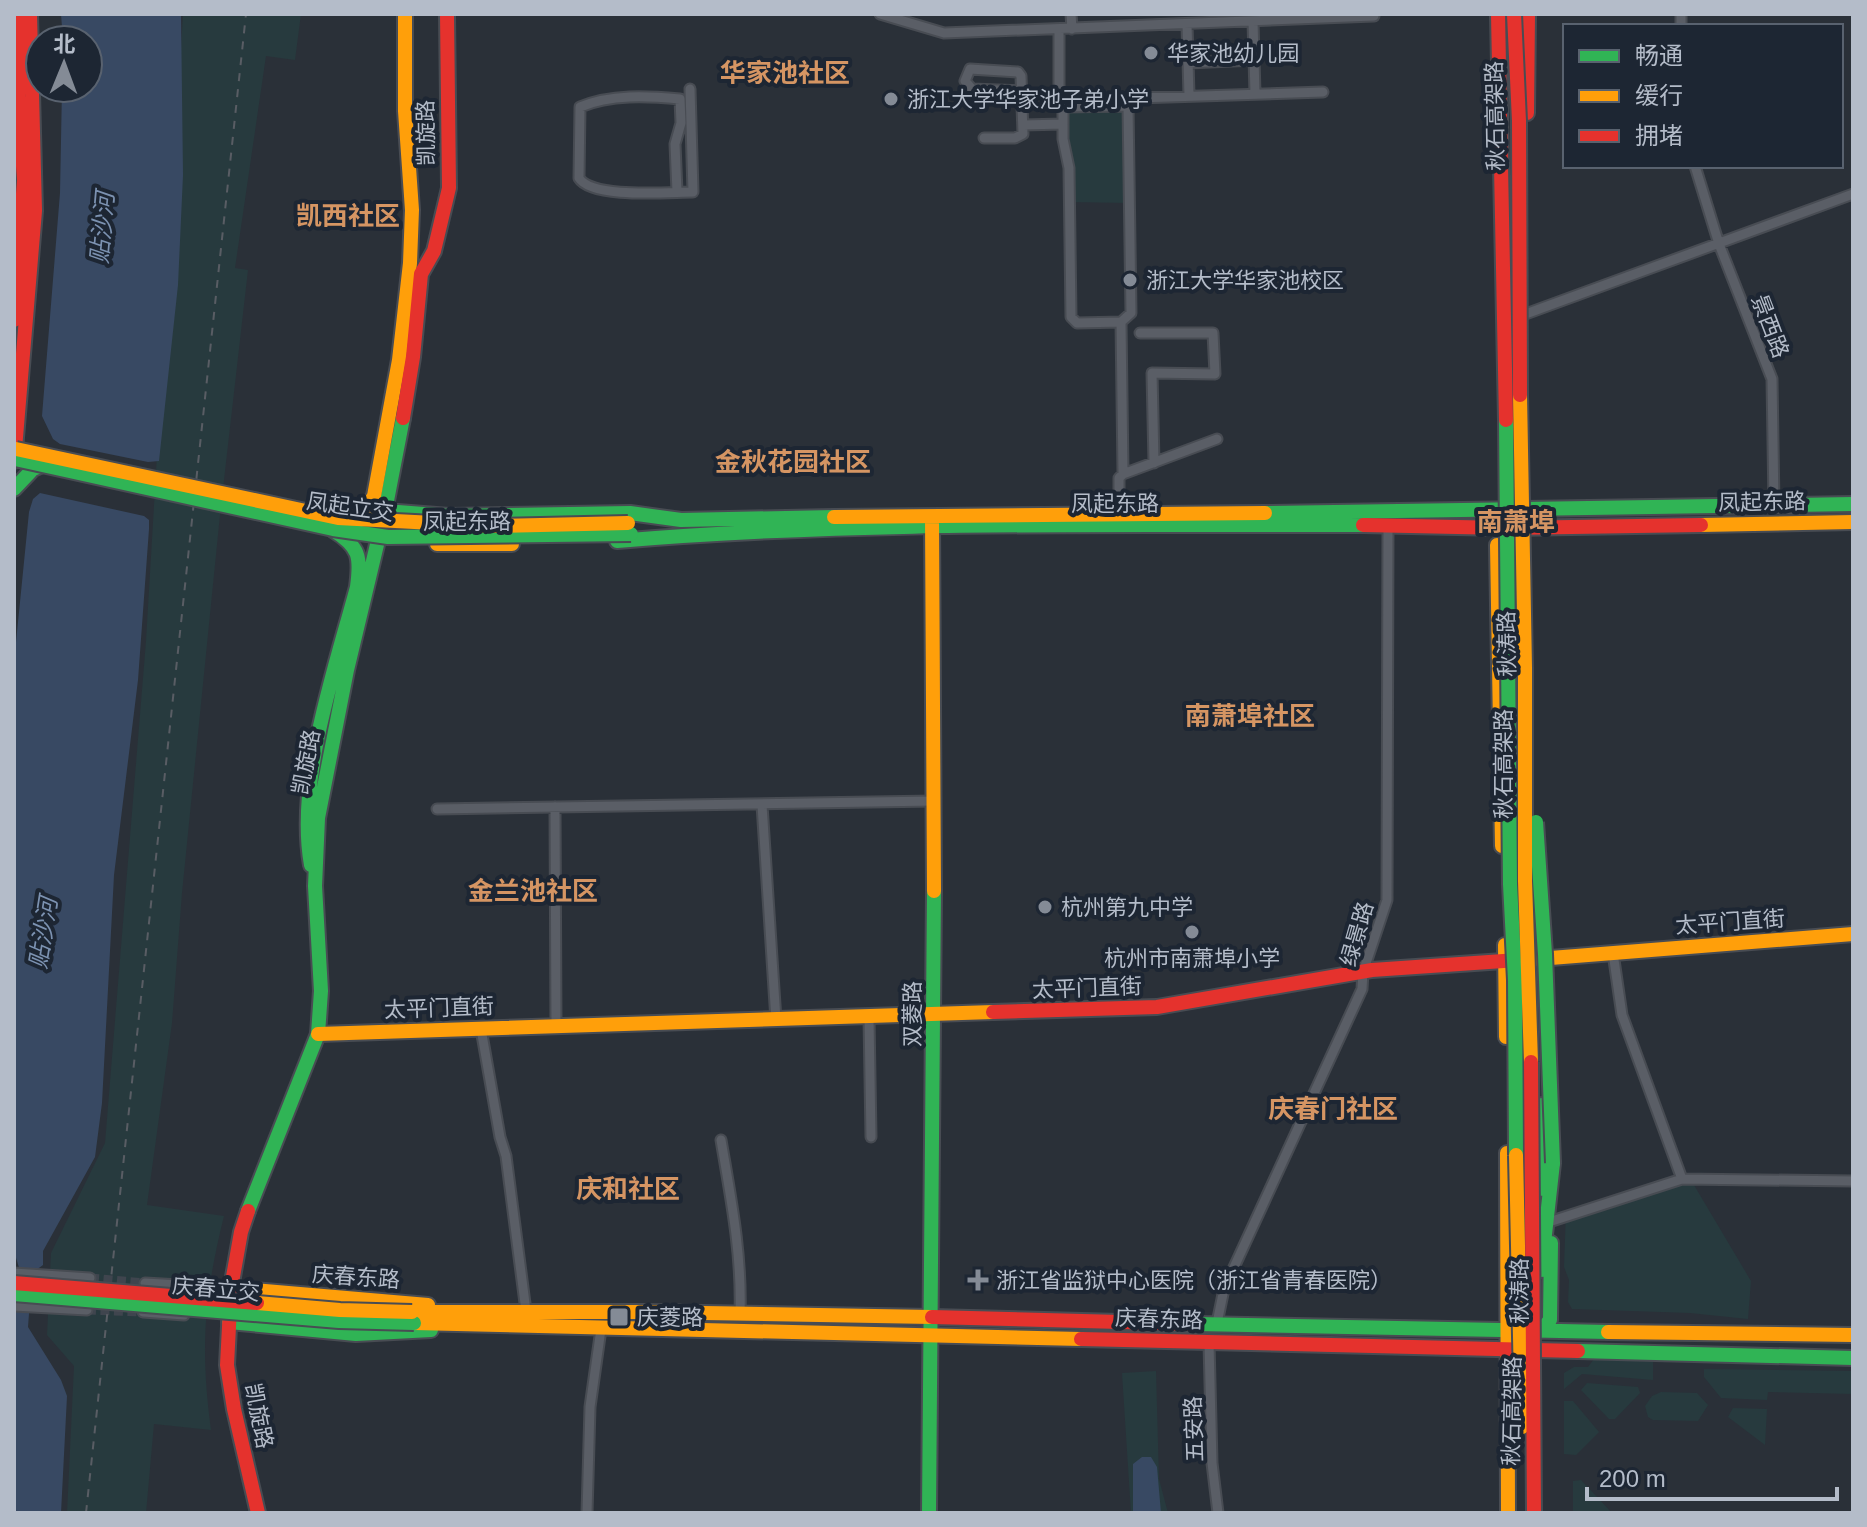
<svg xmlns="http://www.w3.org/2000/svg" width="1867" height="1527" font-family="Helvetica,'Noto Sans SC',sans-serif">
  <style>
    .green { fill: #273a3e }
    .water { fill: #384963 }
    .lines { fill: none; stroke-linecap: round; stroke-linejoin: round }
    .street-tunnel { stroke: #3f454e; stroke-width: 9; stroke-dasharray: 9 4.5; stroke-linecap: butt }
    .street-casing { stroke: #484c53; stroke-width: 13 }
    .fast-casing { stroke: #484c53; stroke-width: 18 }
    .slow-casing { stroke: #484c53; stroke-width: 18 }
    .jam-casing { stroke: #484c53; stroke-width: 18 }
    .street { stroke: #5a5e66; stroke-width: 9 }
    .fast { stroke: #30b455; stroke-width: 14 }
    .slow { stroke: #ff9f0a; stroke-width: 14 }
    .jam { stroke: #e5322d; stroke-width: 14 }
    .rail { stroke: #595d64; stroke-width: 2; stroke-dasharray: 8 8; stroke-linecap: butt }
    .fast-bridge-casing { stroke: #484c53; stroke-width: 18; stroke-linecap: butt }
    .slow-bridge-casing { stroke: #484c53; stroke-width: 18; stroke-linecap: butt }
    .jam-bridge-casing { stroke: #484c53; stroke-width: 18; stroke-linecap: butt }
    .fast-bridge { stroke: #30b455; stroke-width: 14 }
    .slow-bridge { stroke: #ff9f0a; stroke-width: 14 }
    .jam-bridge { stroke: #e5322d; stroke-width: 14 }
    .poi-dot { fill: #848b96; stroke: #1d2633; stroke-width: 3 }
    .labels { text-anchor: middle; dominant-baseline: central; stroke-width: 8; stroke-linejoin: round; paint-order: stroke }
    .poi-label { font-size: 22px; fill: #b4bcc9; stroke: #1d2633; text-anchor: start }
    .street-label { font-size: 22px; fill: #b4bcc9; stroke: #1d2633 }
    .water-label { font-size: 24px; font-style: italic; fill: #7c92b1; stroke: #1d2633 }
    .quarter-label { font-size: 26px; font-weight: bold; fill: #d59563; stroke: #1d2633 }
  </style>
  <rect width="100%" height="100%" fill="#2a3038"/>
  <path class="green" d="M183,14H301L295,60L266,56L235,268L248,270L220,515L182,893L172,1023L147,1205L224,1216C204,1297 200,1348 211,1430L154,1424L146,1513H67L74,1366L47,1335L51,1253L105,1143L146,641Z
    M1128,106L1130,203L1069,202L1063,107Z
    M1691,1180L1751,1281L1748,1319L1690,1313L1572,1309L1568,1302L1569,1280L1564,1267L1566,1211Z
    M1594,1359L1653,1361V1380L1582,1374L1564,1389V1373L1574,1367H1588Z
    M1704,1369L1853,1371V1394L1768,1392L1767,1400L1721,1398L1704,1377Z
    M1156,1371L1159,1479L1168,1513H1131L1122,1373Z
    M1587,1383L1638,1387L1640,1393L1615,1419H1609L1581,1390Z
    M1661,1392L1697,1393L1708,1405L1698,1421L1653,1420L1648,1417L1645,1406L1652,1396Z
    M1564,1401H1573L1599,1432L1576,1455L1564,1454Z
    M1733,1408L1767,1409L1765,1445L1728,1417Z
    M1581,1480L1612,1513H1573V1481Z"/>
  <path class="water" d="M61,14H181L183,175L178,285L159,461L148,462L60,444L53,439L42,416L60,193L62,88H88V40H63Z
    M40,493L144,516L149,520V529L138,680L114,875L102,1103L95,1157L43,1251V1265L32,1273L28,1327L61,1380L67,1396L61,1513H14V1316L20,1271L14,1251V662L29,512L33,499Z
    M1142,1457H1151L1157,1467L1161,1513H1133V1464Z"/>
  <g class="lines">
    <path class="street-tunnel" d="M90,1278L145,1283
      M87,1310L143,1312"/>
    <defs>
      <path id="street" d="M880,14L944,33L1374,16
        M1071,14L1072,29
        M1681,14V26
        M1253,21L1255,94
        M1187,24L1189,96
        M1059,29V102L1063,107
        M1188,63L1254,60
        M1023,125L1063,124
        M984,138H1015L1023,134L1021,76L1018,72L970,69L965,81L972,89L1021,91
        M1695,166L1719,244L1772,379L1774,505
        M677,192L675,144L681,123L680,99C647,96 611,94 580,107L579,178C592,199 669,192 693,192L690,89
        M1523,315L1853,194
        M1121,322L1077,323L1071,317L1069,168L1063,139V107L1128,106L1137,98L1323,92
        M1140,333H1213L1215,374L1152,373L1154,463
        M1123,474L1121,322L1131,313L1128,106
        M1119,514V478L1123,474L1217,439
        M762,805L776,1020
        M555,807L556,1025
        M437,809L934,801
        M1613,953L1622,1015L1682,1179
        M869,1018L871,1137
        M481,1029L500,1137L506,1156L526,1311
        M721,1140C731,1199 742,1254 740,1314
        M1552,1221L1682,1179L1853,1181
        M14,1273L90,1278
        M145,1283L231,1288
        M14,1306L87,1310
        M143,1312L184,1315
        M1217,1323L1224,1289L1362,989L1363,972L1387,900L1388,525
        M1209,1343L1212,1463L1218,1513
        M587,1513L590,1407L601,1329"/>
      <path id="fast" d="M14,489L33,469L42,465
        M385,511L449,516L630,513L681,520L834,517
        M1265,513L1853,504
        M617,541C865,520 1115,526 1363,525
        M311,865C296,781 335,669 357,587C361,557 360,547 333,530
        M1542,1105L1543,1189
        M248,1211L318,1034L321,991L315,886L318,818L347,670L385,511L403,418
        M1541,1270L1553,1163
        M229,1322L356,1334L431,1330
        M1197,1324L1608,1332
        M1541,1331L1550,1320L1551,1243
        M1578,1351L1853,1358
        M929,1513L934,891"/>
      <path id="slow" d="M345,517L363,513L374,496L399,360L410,263L412,210L405,111V14
        M834,517L1265,513
        M932,517L934,891
        M1701,525L1853,522
        M437,544H512
        M1497,545L1502,846
        M1505,945L1506,1037
        M1538,959L1853,934
        M318,1034L993,1012
        M1507,1153L1508,1513
        M231,1288L428,1305
        M412,1312H644L932,1317
        M414,1323L1081,1339
        M1608,1332L1853,1335"/>
      <path id="jam" d="M1527,113L1528,14
        M14,320L24,180L18,96L19,14
        M403,418L413,357L421,274L434,251L449,188L447,14
        M14,461L35,211L30,14
        M1363,525L1504,528L1701,525
        M993,1012L1157,1007L1372,970L1518,960
        M248,1211L241,1232L231,1288L227,1365L234,1409L258,1513
        M932,1317L1197,1324
        M1081,1339L1578,1351"/>
    </defs>
    <use href="#street" class="street-casing"/>
    <use href="#fast" class="fast-casing"/>
    <use href="#slow" class="slow-casing"/>
    <use href="#jam" class="jam-casing"/>
    <use href="#street" class="street"/>
    <use href="#fast" class="fast"/>
    <use href="#slow" class="slow"/>
    <use href="#jam" class="jam"/>
    <path class="rail" d="M86,1513L246,14"/>
    <defs>
      <path id="fast-bridge" d="M1506,420L1510,884L1515,980L1516,1155
        M15,459L333,529L388,537L631,534
        M1536,822L1545,954L1553,1163
        M14,1294L339,1321L414,1323"/>
      <path id="slow-bridge" d="M1520,395L1525,668V881L1531,1062
        M16,449L338,518L491,526L628,523
        M1516,1155L1522,1427
        M257,1303L340,1310L412,1312"/>
      <path id="jam-bridge" d="M1498,14L1506,420
        M1514,14L1519,121L1520,395
        M1531,1062L1534,1513
        M14,1283L257,1303"/>
    </defs>
    <use href="#fast-bridge" class="fast-bridge-casing"/>
    <use href="#slow-bridge" class="slow-bridge-casing"/>
    <use href="#jam-bridge" class="jam-bridge-casing"/>
    <use href="#fast-bridge" class="fast-bridge"/>
    <use href="#slow-bridge" class="slow-bridge"/>
    <use href="#jam-bridge" class="jam-bridge"/>
  </g>
  <g class="poi-dot">
    <circle cx="1151" cy="53" r="8"/>
    <circle cx="891" cy="99" r="8"/>
    <circle cx="1130" cy="280" r="8"/>
    <circle cx="1045" cy="907" r="8"/>
    <circle cx="1192" cy="932" r="8"/>
    <path d="M974 1268h8v8h8v8h-8v8h-8v-8h-8v-8h8z"/>
    <rect x="609" y="1307" width="20" height="20" rx="4"/>
  </g>
  <g class="labels">
    <g class="poi-label">
      <text x="1167" y="53">华家池幼儿园</text>
      <text x="907" y="99">浙江大学华家池子弟小学</text>
      <text x="1146" y="280">浙江大学华家池校区</text>
      <text x="1061" y="907">杭州第九中学</text>
      <text x="1192" y="958" text-anchor="middle">杭州市南萧埠小学</text>
      <text x="996" y="1280">浙江省监狱中心医院（浙江省青春医院）</text>
      <text x="637" y="1317">庆菱路</text>
    </g>
    <g class="street-label">
      <text transform="translate(1495 116) rotate(-91)">秋石高架路</text>
      <text transform="translate(426 133) rotate(-91)">凯旋路</text>
      <text transform="translate(1770 326) rotate(69)">景西路</text>
      <text transform="translate(1762 502) rotate(-1)">凤起东路</text>
      <text x="1115" y="503">凤起东路</text>
      <text transform="translate(350 507) rotate(8)">凤起立交</text>
      <text x="467" y="521">凤起东路</text>
      <text transform="translate(1507 644) rotate(-91)">秋涛路</text>
      <text transform="translate(306 762) rotate(-79)">凯旋路</text>
      <text transform="translate(1503 764) rotate(-90)">秋石高架路</text>
      <text transform="translate(1730 922) rotate(-4)">太平门直街</text>
      <text transform="translate(1357 934) rotate(-74)">绿景路</text>
      <text transform="translate(1087 988) rotate(-2)">太平门直街</text>
      <text transform="translate(439 1008) rotate(-2)">太平门直街</text>
      <text transform="translate(912 1014) rotate(-90)">双菱路</text>
      <text transform="translate(356 1277) rotate(4)">庆春东路</text>
      <text transform="translate(216 1289) rotate(5)">庆春立交</text>
      <text transform="translate(1519 1291) rotate(-90)">秋涛路</text>
      <text transform="translate(1159 1319) rotate(2)">庆春东路</text>
      <text transform="translate(1512 1411) rotate(-89)">秋石高架路</text>
      <text transform="translate(259 1416) rotate(79)">凯旋路</text>
      <text transform="translate(1194 1429) rotate(-92)">五安路</text>
    </g>
    <g class="water-label">
      <text transform="translate(102 228) rotate(-85)">贴沙河</text>
      <text transform="translate(43 933) rotate(-81)">贴沙河</text>
    </g>
    <g class="quarter-label">
      <text x="785" y="73">华家池社区</text>
      <text x="348" y="216">凯西社区</text>
      <text x="793" y="462">金秋花园社区</text>
      <text x="1516" y="522">南萧埠</text>
      <text x="1250" y="716">南萧埠社区</text>
      <text x="533" y="891">金兰池社区</text>
      <text x="1333" y="1109">庆春门社区</text>
      <text x="628" y="1189">庆和社区</text>
    </g>
  </g>
  <rect width="1867" height="1527" fill="none" stroke="#b4bcc9" stroke-width="32"/>
  <rect x="1563" y="24" width="280" height="144" fill="#1d2633" stroke="#59626f" stroke-width="2"/>
  <rect x="1579" y="50" width="40" height="12" fill="#30b455" stroke="#59626f" stroke-width="2"/>
  <text x="1635" y="64" font-size="24" fill="#b4bcc9">畅通</text>
  <rect x="1579" y="90" width="40" height="12" fill="#ff9f0a" stroke="#59626f" stroke-width="2"/>
  <text x="1635" y="104" font-size="24" fill="#b4bcc9">缓行</text>
  <rect x="1579" y="130" width="40" height="12" fill="#e5322d" stroke="#59626f" stroke-width="2"/>
  <text x="1635" y="144" font-size="24" fill="#b4bcc9">拥堵</text>
  <g transform="translate(64 64) rotate(1)"><circle r="38" fill="#1d2633" stroke="#59626f" stroke-width="2"/>
  <path d="M0-6L14 30L0 20L-14 30Z" fill="#848b96"/>
  <text y="-12" font-size="22" font-weight="bold" text-anchor="middle" fill="#b4bcc9">北</text>
  </g>
  <path d="M1587 1487v12h250v-12" fill="none" stroke="#b4bcc9" stroke-width="4"/>
  <text x="1599" y="1487" font-size="24" fill="#b4bcc9" stroke="#1d2633" stroke-width="6" paint-order="stroke">200 m</text>
</svg>
